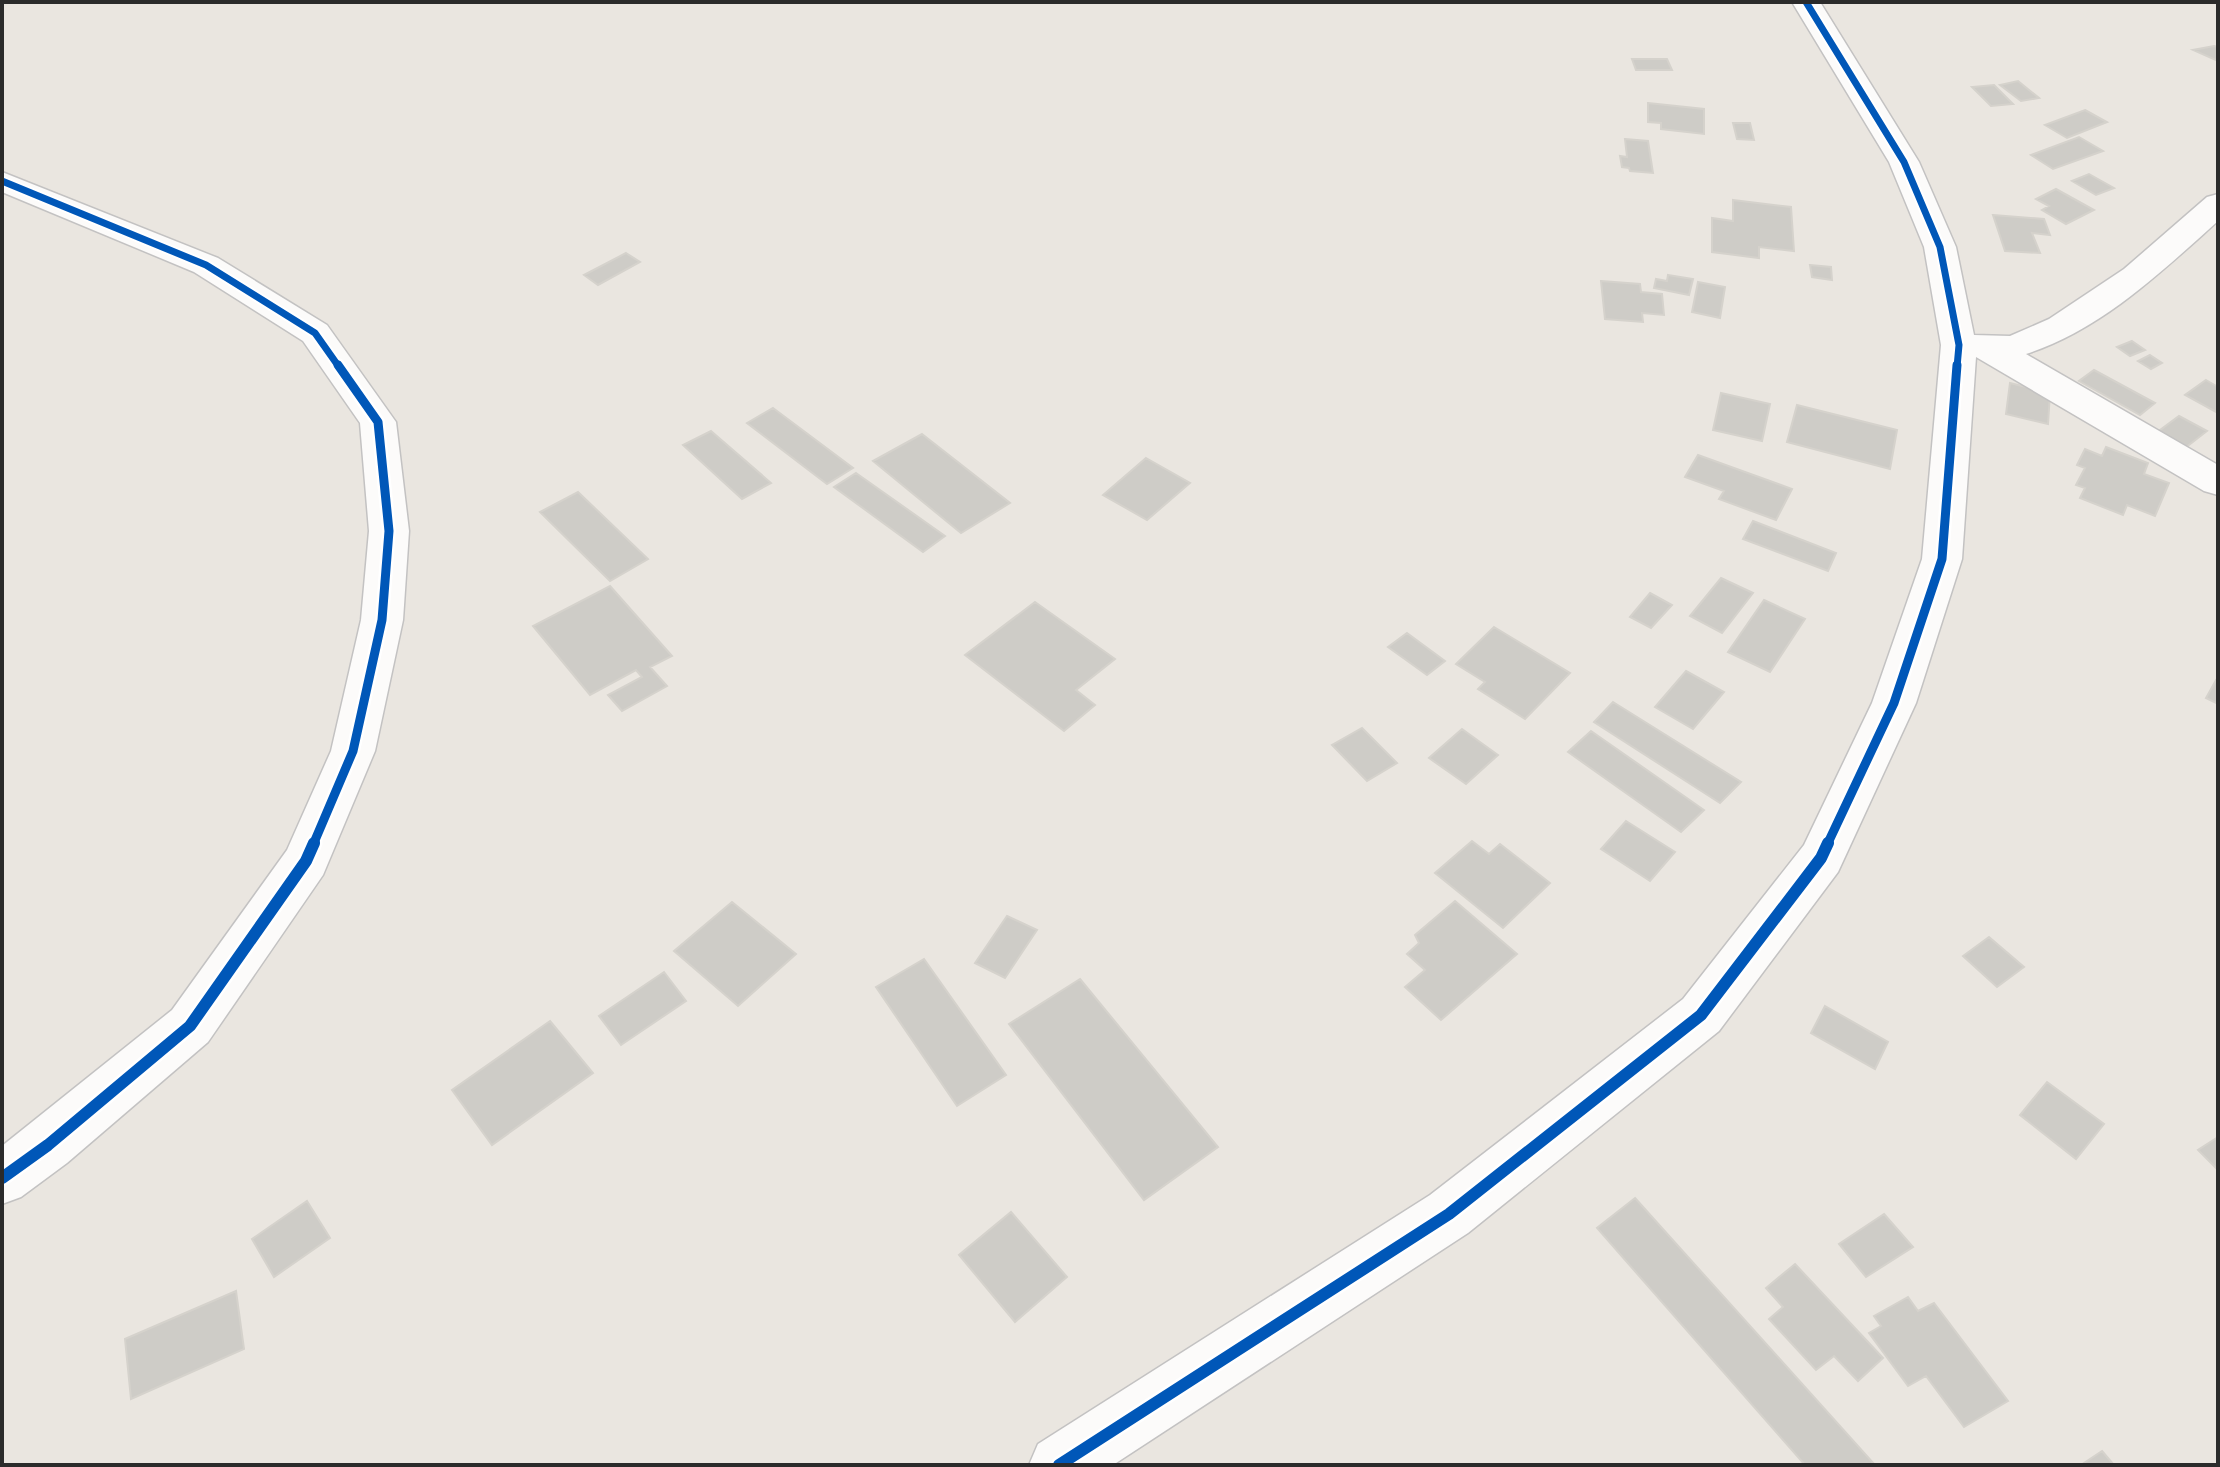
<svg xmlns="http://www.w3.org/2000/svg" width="2220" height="1467" font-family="Commissioner,sans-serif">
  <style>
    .building { fill: #ceccc7; stroke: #d5d2cc; stroke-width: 2 }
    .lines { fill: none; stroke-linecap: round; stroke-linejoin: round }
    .street-casing { stroke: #c3c2c2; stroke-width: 3 }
    .street { fill: #fcfbfa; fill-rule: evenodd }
    .cycleway-far2-casing { stroke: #fff; stroke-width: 11 }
    .cycleway-far1-casing { stroke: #fff; stroke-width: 14 }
    .cycleway-casing { stroke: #fff; stroke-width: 17 }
    .cycleway-far2 { stroke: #0057b8; stroke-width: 7 }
    .cycleway-far1 { stroke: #0057b8; stroke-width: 9 }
    .cycleway { stroke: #0057b8; stroke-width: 12 }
  </style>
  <rect width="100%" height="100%" fill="#eae6e0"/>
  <path class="building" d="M2214,46L2218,47V61L2193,50Z
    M1632,59H1667L1672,70H1636Z
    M2018,81L2039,98L2021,101L2000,85Z
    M1994,85L2013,104L1991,106L1972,87Z
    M1648,103L1704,109V134L1661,129V123L1648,122Z
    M2085,110L2107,122L2067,138L2045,125Z
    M1733,123H1750L1754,140L1737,139Z
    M2079,137L2103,151L2053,169L2031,155Z
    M1625,139L1648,141L1653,173L1630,171L1629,168L1622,167L1620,156L1627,157Z
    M2089,174L2114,188L2096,195L2072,181Z
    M2056,189L2094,210L2066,224L2042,210L2049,206L2036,199Z
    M1733,200L1791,207L1794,251L1759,247V258L1712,252V218L1733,221Z
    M1993,215L2044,219L2050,235L2032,233L2040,253L2005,251Z
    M626,253L640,262L598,285L584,275Z
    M1810,265L1831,267L1832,280L1812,277Z
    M1668,275L1693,279L1689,295L1654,288L1656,279L1667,281Z
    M1601,281L1640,284L1641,292L1662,294L1664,315L1642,313L1643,322L1605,319Z
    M1698,282L1725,287L1720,318L1692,312Z
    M2132,341L2145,350L2130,356L2117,347Z
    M2150,355L2162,363L2151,369L2138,361Z
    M2094,370L2155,403L2140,415L2079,381Z
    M2206,380L2218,387V413L2185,395Z
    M2010,383L2050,393L2048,424L2006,414Z
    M1721,393L1770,404L1762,441L1713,430Z
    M1797,405L1897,430L1890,469L1787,442Z
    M773,408L853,468L827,484L747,423Z
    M2179,416L2207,431L2176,455L2148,439Z
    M711,431L771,483L742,499L683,445Z
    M922,434L1010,503L961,533L873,461Z
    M2106,447L2148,463L2144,474L2169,483L2155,516L2127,505L2123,515L2080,498L2085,488L2076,485L2085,468L2077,465L2085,449L2102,456Z
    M1698,455L1792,489L1776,520L1719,499L1724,491L1685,477Z
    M1146,458L1190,483L1147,520L1103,495Z
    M856,473L945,536L923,552L834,487Z
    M578,492L648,559L610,581L540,512Z
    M1753,521L1836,553L1828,571L1743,539Z
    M1721,578L1753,593L1722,633L1690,616Z
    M610,586L672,656L650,667L667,686L622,711L608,695L642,677L636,670L590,695L533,626Z
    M1650,593L1672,605L1651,628L1630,617Z
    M1764,600L1805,619L1770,672L1728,652Z
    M1035,602L1115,659L1076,690L1095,705L1064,731L965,655Z
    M1494,627L1570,673L1525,719L1478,689L1485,682L1456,664Z
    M1407,633L1445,661L1427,675L1388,647Z
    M1686,671L1724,692L1693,729L1655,707Z
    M2216,680L2218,681V704L2206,698Z
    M1613,702L1741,782L1720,803L1594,722Z
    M1362,728L1397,763L1367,781L1332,745Z
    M1462,729L1498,755L1466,784L1429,758Z
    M1591,731L1704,810L1681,832L1568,752Z
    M1626,821L1675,852L1650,881L1601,849Z
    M1472,841L1489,854L1500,844L1550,883L1503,928L1435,873Z
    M1455,901L1517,954L1441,1020L1405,987L1425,970L1407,954L1419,943L1415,935Z
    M732,902L796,954L738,1006L674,951Z
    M1007,916L1037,930L1005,978L975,963Z
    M1989,937L2024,967L1997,987L1963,956Z
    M924,959L1006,1075L957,1106L876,987Z
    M664,972L686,1001L621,1045L599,1016Z
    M1080,979L1218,1147L1144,1200L1009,1024Z
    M1825,1006L1888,1042L1875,1069L1811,1033Z
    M550,1021L593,1073L492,1145L452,1090Z
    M2047,1082L2104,1124L2076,1159L2020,1115Z
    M2218,1137V1170L2198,1150Z
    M1635,1198L1875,1465H1805L1597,1228Z
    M307,1201L330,1238L274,1277L252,1239Z
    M1011,1212L1067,1277L1015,1322L959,1255Z
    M1884,1214L1913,1247L1866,1277L1839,1244Z
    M1795,1264L1883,1358L1858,1381L1834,1356L1816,1370L1769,1319L1783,1307L1766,1288Z
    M236,1291L244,1349L131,1399L125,1339Z
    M1908,1297L1918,1311L1934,1303L2008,1401L1964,1427L1926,1376L1908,1386L1869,1333L1881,1326L1874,1316Z
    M2102,1451L2114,1465H2081Z"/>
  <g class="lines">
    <defs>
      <path id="street" d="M1792,2H1820L1919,162L1956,247L1974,335L2010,336L2049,319L2124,269L2207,197L2218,194V221C2161,272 2101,330 2026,354L2218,465V495L2204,491L1976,357L1962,559L1916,703L1838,872L1719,1031L1468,1233L1113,1465H1029L1038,1444L1430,1195L1683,999L1804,845L1872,703L1922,559L1941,345L1924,247L1889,162Z
        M2,172L218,258L327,325L396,422L409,531L403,620L375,751L323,875L208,1042L67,1163L21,1197L2,1204V1146L172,1010L287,850L331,751L361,620L369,531L360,423L303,341L194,272L2,192Z"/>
    </defs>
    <use href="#street" class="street-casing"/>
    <use href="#street" class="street"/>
    <defs>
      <path id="cycleway-far2" d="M1806,2L1904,162L1940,247L1959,345L1957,367
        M2,181L206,265L315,333L339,367"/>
      <path id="cycleway-far1" d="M313,845L353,751L382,620L389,531L378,422L338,365
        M1827,845L1894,703L1942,559L1957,365"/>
      <path id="cycleway" d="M2,1178L48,1145L190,1026L306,861L314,843
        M1059,1465L1449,1214L1701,1015L1821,858L1828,843"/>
    </defs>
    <use href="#cycleway-far2" class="cycleway-far2-casing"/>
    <use href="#cycleway-far1" class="cycleway-far1-casing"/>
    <use href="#cycleway" class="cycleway-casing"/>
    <use href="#cycleway-far2" class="cycleway-far2"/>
    <use href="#cycleway-far1" class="cycleway-far1"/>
    <use href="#cycleway" class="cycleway"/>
  </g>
  <rect width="2220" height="1467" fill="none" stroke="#2b2b2b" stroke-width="8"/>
</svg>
